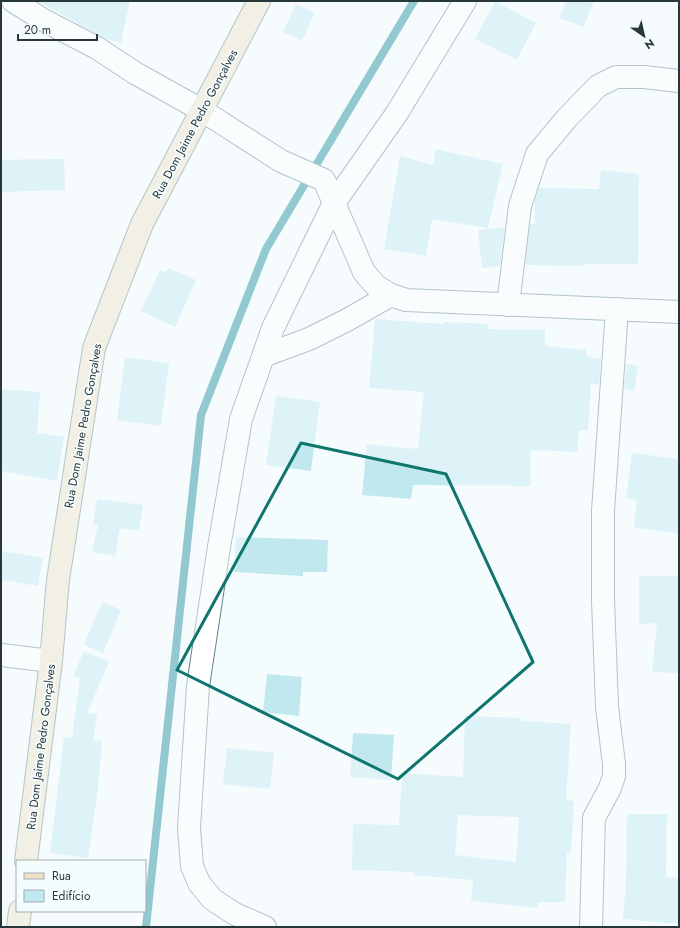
<svg xmlns="http://www.w3.org/2000/svg" width="680" height="928" font-family="Jost,sans-serif">
  <style>
    .lines { fill: none; stroke-linecap: round; stroke-linejoin: round }
    .stream { stroke: #198a99; stroke-width: 8 }
    .building { fill: #c2e8ef; fill-rule: evenodd }
    .street-casing { stroke: #5f8288; stroke-width: 24 }
    .secondary-casing { stroke: #5f8288; stroke-width: 24 }
    .street { stroke: #fff; stroke-width: 22 }
    .secondary { stroke: #eee2c6; stroke-width: 22 }
    .marked { fill: none; stroke: #0f766e; stroke-width: 3; stroke-linejoin: round }
    .labels { text-anchor: middle; dominant-baseline: central; stroke-width: 3.5; stroke-linejoin: round; paint-order: stroke }
    .street-label { font-size: 12px; fill: #283739; stroke: #f5fcfe }
  </style>
  <rect width="100%" height="100%" fill="#f5fcfe"/>
  <g class="lines">
    <path class="stream" d="M146,927L201,415L266,249L414,1"/>
  </g>
  <path class="building" d="M37,1H130L121,43L108,40Z
    M495,1L536,23L517,60L475,39Z
    M566,1H594L584,27L559,18Z
    M296,4L314,13L302,41L283,32Z
    M436,149L503,164L488,228L432,219L426,256L384,249L400,156L433,165Z
    M46,159L47,162L48,159H64L65,190L1,192V160Z
    M601,170L639,174L638,264H584V266L525,265L530,224H535V199L539,188L599,189Z
    M505,227L500,266L482,268L478,230Z
    M168,268L196,280L175,327L141,311L160,270L166,272Z
    M375,319L444,324V322L488,324V329L545,330V346L586,350V356L601,359L599,385L591,383L588,431L579,430L577,452L531,450L530,486L413,485L411,499L362,495L367,444L418,449L424,392L369,388Z
    M125,357L169,363L161,426L117,420Z
    M626,364L638,366L634,391L624,389Z
    M1,389L40,392L37,433L64,437L57,481L1,471Z
    M276,396L320,402L311,471L266,465Z
    M632,453L679,459V534L634,527L637,500L626,498Z
    M97,499L143,505L139,531L120,528L115,556L92,552L98,525L93,524Z
    M236,537L328,540L327,572H303V576L234,572Z
    M3,551L43,558L38,586L1,580V566Z
    M639,576H679V674L652,671L657,623L639,624Z
    M102,602L121,610L103,653L84,645Z
    M84,651L109,662L87,713L97,714L93,740L102,741L98,789L88,858L50,853L64,737L72,738L80,678L73,676Z
    M267,674L302,677L299,716L263,712Z
    M465,716L521,718V721L571,724L566,800L574,801L571,852H567L565,902H538L537,908L471,901L473,880L413,875V872L352,870L353,824L399,825L402,773L463,777ZM458,815L519,817L516,862L455,855Z
    M353,733L394,735L391,780L350,777Z
    M227,748L274,753L270,789L223,784Z
    M627,814H667L666,877L679,878V924L623,919L626,883Z"/>
  <g class="lines">
    <defs>
      <path id="street" d="M13,1L45,21L97,48L135,73L203,111L281,161L324,180L364,272L376,286L391,295L406,300L679,312
        M508,305L520,206L537,154L567,118L598,86L616,77H644L679,81
        M263,356L309,339L347,320L391,295
        M1,655L51,661
        M265,927L235,914L212,899L199,883L192,866L189,828L198,686L219,547L241,419L273,328L334,203L397,113L465,1
        M591,927L594,818L610,788L614,776V764L607,707L603,600V511L617,309"/>
      <path id="secondary" d="M26,861L51,661L58,580L94,348L142,224L259,1
        M18,927L20,911"/>
    </defs>
    <use href="#street" class="street-casing"/>
    <use href="#secondary" class="secondary-casing"/>
    <use href="#street" class="street"/>
    <use href="#secondary" class="secondary"/>
  </g>
  <path d="M0 0H680V928H0ZM301,443L446,474L533,662L398,779L177,670Z" fill="#f5fcfe" fill-opacity=".55" fill-rule="evenodd"/>
  <path class="marked" d="M301,443L446,474L533,662L398,779L177,670Z"/>
  <g class="labels">
    <g class="street-label">
      <text transform="translate(195 124) rotate(-62)">Rua Dom Jaime Pedro Gonçalves</text>
      <text transform="translate(83 426) rotate(-80)">Rua Dom Jaime Pedro Gonçalves</text>
      <text transform="translate(41 747) rotate(-83)">Rua Dom Jaime Pedro Gonçalves</text>
    </g>
  </g>
  <rect width="680" height="928" fill="none" stroke="#283739" stroke-width="4"/>
  <rect x="16" y="860" width="130" height="52" fill="#f5fcfe" stroke="#a3adaf"/>
  <rect x="24" y="873" width="20" height="6" fill="#eee2c6" stroke="#a3adaf"/>
  <text x="52" y="880" font-size="12" fill="#283739">Rua</text>
  <rect x="24" y="890" width="20" height="12" fill="#c2e8ef" stroke="#a3adaf"/>
  <text x="52" y="900" font-size="12" fill="#283739">Edifício</text>
  <g transform="translate(644 36) rotate(146)" stroke="#f5fcfe" stroke-width="3" paint-order="stroke">
  <path d="M0-3L7 15L0 10L-7 15Z" fill="#283739"/>
  <text y="-6" font-size="11" font-weight="bold" text-anchor="middle" fill="#283739">N</text>
  </g>
  <path d="M18 34v6h79v-6" fill="none" stroke="#283739" stroke-width="2"/>
  <text x="24" y="34" font-size="12" fill="#283739" stroke="#f5fcfe" stroke-width="3" paint-order="stroke">20 m</text>
</svg>
